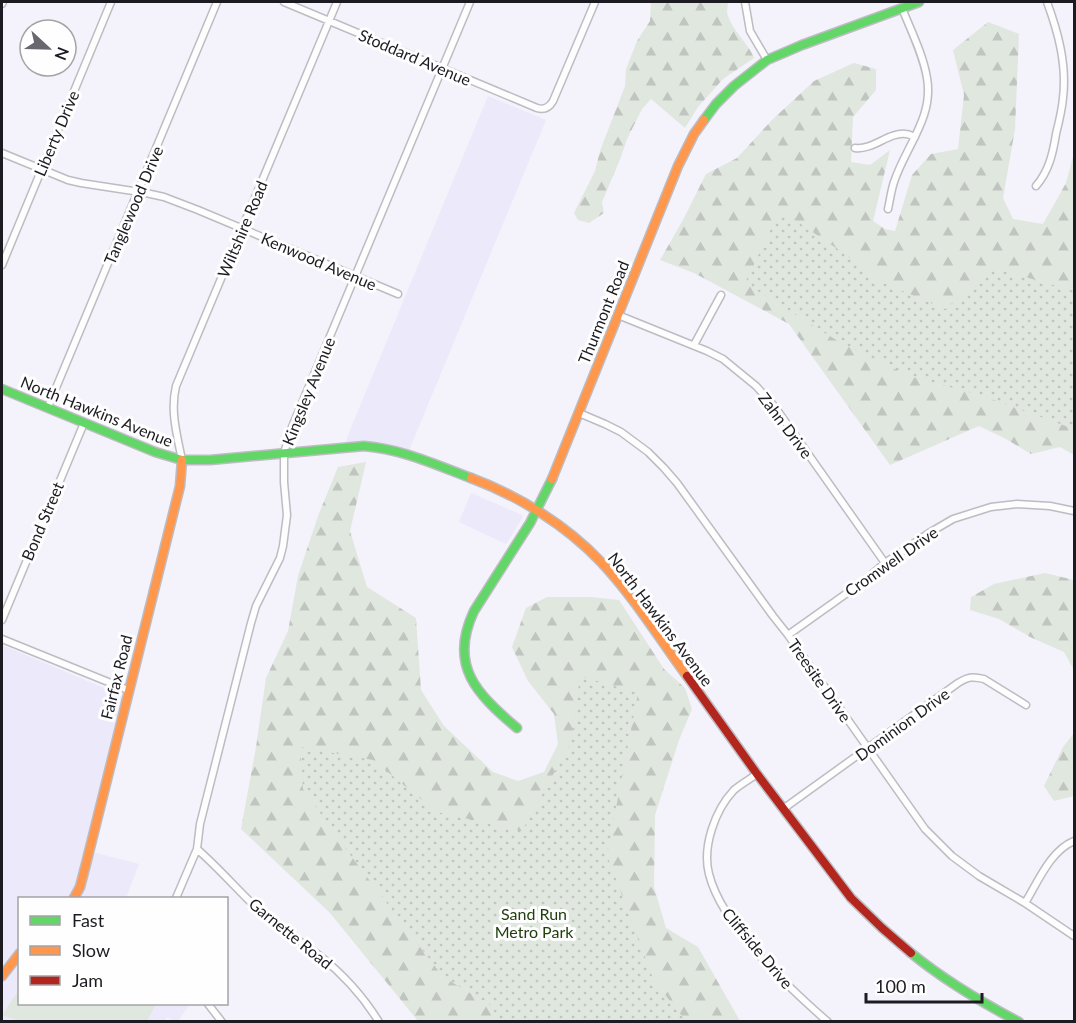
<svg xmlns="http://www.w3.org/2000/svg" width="1076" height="1023" font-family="Lato,sans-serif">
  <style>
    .built { fill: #ece9fb }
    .grass { fill: #e0e7df }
    .forest { fill: url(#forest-firs) }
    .park { fill: url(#park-dots) }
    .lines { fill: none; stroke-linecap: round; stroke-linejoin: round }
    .street-casing { stroke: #bcbcc2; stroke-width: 9 }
    .fast-casing { stroke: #bcbcc2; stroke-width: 11 }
    .slow-casing { stroke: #bcbcc2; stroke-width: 11 }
    .jam-casing { stroke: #bcbcc2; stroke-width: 11 }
    .street { stroke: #fdfdfe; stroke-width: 6 }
    .fast { stroke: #63d668; stroke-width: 8 }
    .slow { stroke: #ff974d; stroke-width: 8 }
    .jam { stroke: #b3261e; stroke-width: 8 }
    .labels { text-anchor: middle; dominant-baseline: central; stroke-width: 6; stroke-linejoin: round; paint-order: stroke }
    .street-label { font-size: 16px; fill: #1c1b22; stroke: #fefefe }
    .park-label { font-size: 16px; fill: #213f0f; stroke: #fefefe }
  </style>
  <defs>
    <pattern id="forest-firs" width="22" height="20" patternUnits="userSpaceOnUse" patternTransform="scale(1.5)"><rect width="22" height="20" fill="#e0e7df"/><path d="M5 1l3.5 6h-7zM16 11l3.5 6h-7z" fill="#c0c6bf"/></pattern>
    <pattern id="park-dots" width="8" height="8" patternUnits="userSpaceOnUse" patternTransform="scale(1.5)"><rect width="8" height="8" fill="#e0e7df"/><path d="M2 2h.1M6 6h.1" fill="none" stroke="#c0c6bf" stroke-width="1.8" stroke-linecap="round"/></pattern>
  </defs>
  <rect width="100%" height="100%" fill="#f4f2fa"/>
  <path class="built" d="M488,96L546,120L408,453L344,448L348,435Z
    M471,493L522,515L523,517L506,544L459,522Z
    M2,645L123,696L84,850L139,864L126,898H20V1004H190L178,1021H174L167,1017L164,1022L2,1021Z"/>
  <path class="grass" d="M19,990L20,1004H156L147,1021H19L2,1015Z"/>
  <path class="forest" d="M651,2H728C728,6 726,12 728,16C732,30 749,44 754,58L723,79L698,107L685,128L651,99L642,109L627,139L621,157L602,202L604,213L589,223L578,220L574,213L595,171L600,151L625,86L626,69L637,41L650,21Z
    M988,22L1019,34L1015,129L1003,198L1013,219L1043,224L1066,183L1074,153V455L1060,447L1031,454L1006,439L979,426L890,465L789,324L694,273L660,260L683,220L706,174L737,158L772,120L814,81L854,63L876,69V90L853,117L851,162L870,165L890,150L873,221L885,229L895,231L912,175L931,154L958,149L964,95L953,50Z
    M366,462L350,531L367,587L416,618L421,690L444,726L493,772L518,781L544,772L558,744L554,714L528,681L512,647L526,608L547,597H591L619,600L664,669L685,688L692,709L679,740L655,815L654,887L666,928L698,947L740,1021H418L330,913L241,829L256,747L266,678L288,631L298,576L318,516L338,467Z
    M1045,573L1074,580V670L1064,652L1030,637L999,619L970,610L971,597L994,584Z
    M1074,733V796L1054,801L1044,786L1063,747Z"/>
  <path class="park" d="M780,210L842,252L879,281L945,309L994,268L1074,291V429L983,396L909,376L841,343L745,283Z
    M580,676L638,693L607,855L654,981L686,1021H498L492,1006L443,977L354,860L303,789L300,747L373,760L437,812L522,831L571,742Z"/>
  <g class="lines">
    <defs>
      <path id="street" d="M284,2L537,108C544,110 549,108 553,101L595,2
        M745,2L750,31L767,60
        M2,4L3,2
        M855,148C874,150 888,132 906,134C909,134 912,136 915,137
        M2,153L68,180L81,183L146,193L164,197L198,210L398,294
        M1036,186C1049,171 1053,153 1056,134C1059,122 1062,110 1063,98C1067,64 1058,32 1047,2
        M888,209C890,200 891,191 894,182C906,146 934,117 927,78C923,54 911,31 902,8
        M2,265L111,2
        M618,315L707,351L723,359L756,386L775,407L885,563
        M694,345L721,295
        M48,407L217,2
        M579,413L605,424L621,432L648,452L664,468L677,483L773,616L788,635L925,829L952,856L979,876L1025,903L1074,936
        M182,460C177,435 170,411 176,386L337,2
        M2,620L84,423
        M788,635L864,581L885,563L929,533L953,519L991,507L1017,504L1050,506L1074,511
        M2,639L128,690
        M757,774C750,779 741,784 734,790C715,810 702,847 709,874C722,926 788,987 828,1022
        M783,809L958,683C968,677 972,676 984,679L1026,705
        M197,849C221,870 241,894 264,915C281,930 302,942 320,956C344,975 363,996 379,1022
        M176,898L197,849L200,824L251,623L256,606L280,558L283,546L287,515L284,482V453L292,427L470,2
        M1025,903C1038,882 1050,851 1074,841
        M208,1004L222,1022"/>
      <path id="fast" d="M704,120L716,104L734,86L767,60L802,45L919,2
        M2,389L155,452L182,460H210L364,446C402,449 436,465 471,478
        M517,728C477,694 448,666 474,611L530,523L552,479
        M911,953C944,980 981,1002 1019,1022"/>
      <path id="slow" d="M471,478C519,496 566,525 601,562C634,597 659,638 687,676
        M552,479L678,166L694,134L704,120
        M74,898L80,887L86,864L180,486L182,460
        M2,976L20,953"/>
      <path id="jam" d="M687,676L757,774L851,898L882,928L911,953"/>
    </defs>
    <use href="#street" class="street-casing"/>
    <use href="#fast" class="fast-casing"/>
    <use href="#slow" class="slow-casing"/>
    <use href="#jam" class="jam-casing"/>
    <use href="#street" class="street"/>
    <use href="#fast" class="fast"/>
    <use href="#slow" class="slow"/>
    <use href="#jam" class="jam"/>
  </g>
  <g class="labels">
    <g class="street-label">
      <text transform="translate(415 57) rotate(23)">Stoddard Avenue</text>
      <text transform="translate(56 133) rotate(-67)">Liberty Drive</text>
      <text transform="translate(133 205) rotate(-67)">Tanglewood Drive</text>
      <text transform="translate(242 229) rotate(-67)">Wiltshire Road</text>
      <text transform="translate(319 261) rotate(23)">Kenwood Avenue</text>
      <text transform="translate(603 312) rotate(-68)">Thurmont Road</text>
      <text transform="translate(308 391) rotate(-68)">Kingsley Avenue</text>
      <text transform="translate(97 411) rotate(22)">North Hawkins Avenue</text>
      <text transform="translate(786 425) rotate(53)">Zahn Drive</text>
      <text transform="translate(42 521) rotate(-67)">Bond Street</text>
      <text transform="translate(891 561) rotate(-35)">Cromwell Drive</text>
      <text transform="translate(661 619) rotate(53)">North Hawkins Avenue</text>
      <text transform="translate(116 677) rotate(-76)">Fairfax Road</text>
      <text transform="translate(820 680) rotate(55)">Treesite Drive</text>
      <text transform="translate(902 724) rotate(-36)">Dominion Drive</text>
      <text transform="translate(291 933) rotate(39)">Garnette Road</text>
      <text transform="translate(758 948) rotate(50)">Cliffside Drive</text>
    </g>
    <g class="park-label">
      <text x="534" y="913">Sand Run<tspan x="534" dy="18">Metro Park</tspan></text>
    </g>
  </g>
  <rect width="1076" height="1023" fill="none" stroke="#1c1b22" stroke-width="6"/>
  <rect x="18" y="897" width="210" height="108" fill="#fefefe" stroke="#a4a3a6" stroke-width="1.5"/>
  <rect x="30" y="916" width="30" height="9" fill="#63d668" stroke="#a4a3a6" stroke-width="1.5"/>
  <text x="72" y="927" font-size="18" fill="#1c1b22">Fast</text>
  <rect x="30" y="946" width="30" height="9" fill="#ff974d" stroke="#a4a3a6" stroke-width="1.5"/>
  <text x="72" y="957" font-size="18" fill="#1c1b22">Slow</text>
  <rect x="30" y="976" width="30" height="9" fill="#b3261e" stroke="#a4a3a6" stroke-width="1.5"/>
  <text x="72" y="987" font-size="18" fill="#1c1b22">Jam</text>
  <g transform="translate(48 48) rotate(112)"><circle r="28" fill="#fefefe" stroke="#a4a3a6" stroke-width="1.5"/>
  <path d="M0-4.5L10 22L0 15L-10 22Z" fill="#68666e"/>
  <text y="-9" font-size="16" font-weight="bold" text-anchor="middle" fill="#1c1b22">N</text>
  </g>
  <path d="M866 993v9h116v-9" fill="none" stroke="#1c1b22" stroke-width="3"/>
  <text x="875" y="993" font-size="18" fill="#1c1b22" stroke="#fefefe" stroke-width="4.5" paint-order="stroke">100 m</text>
</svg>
